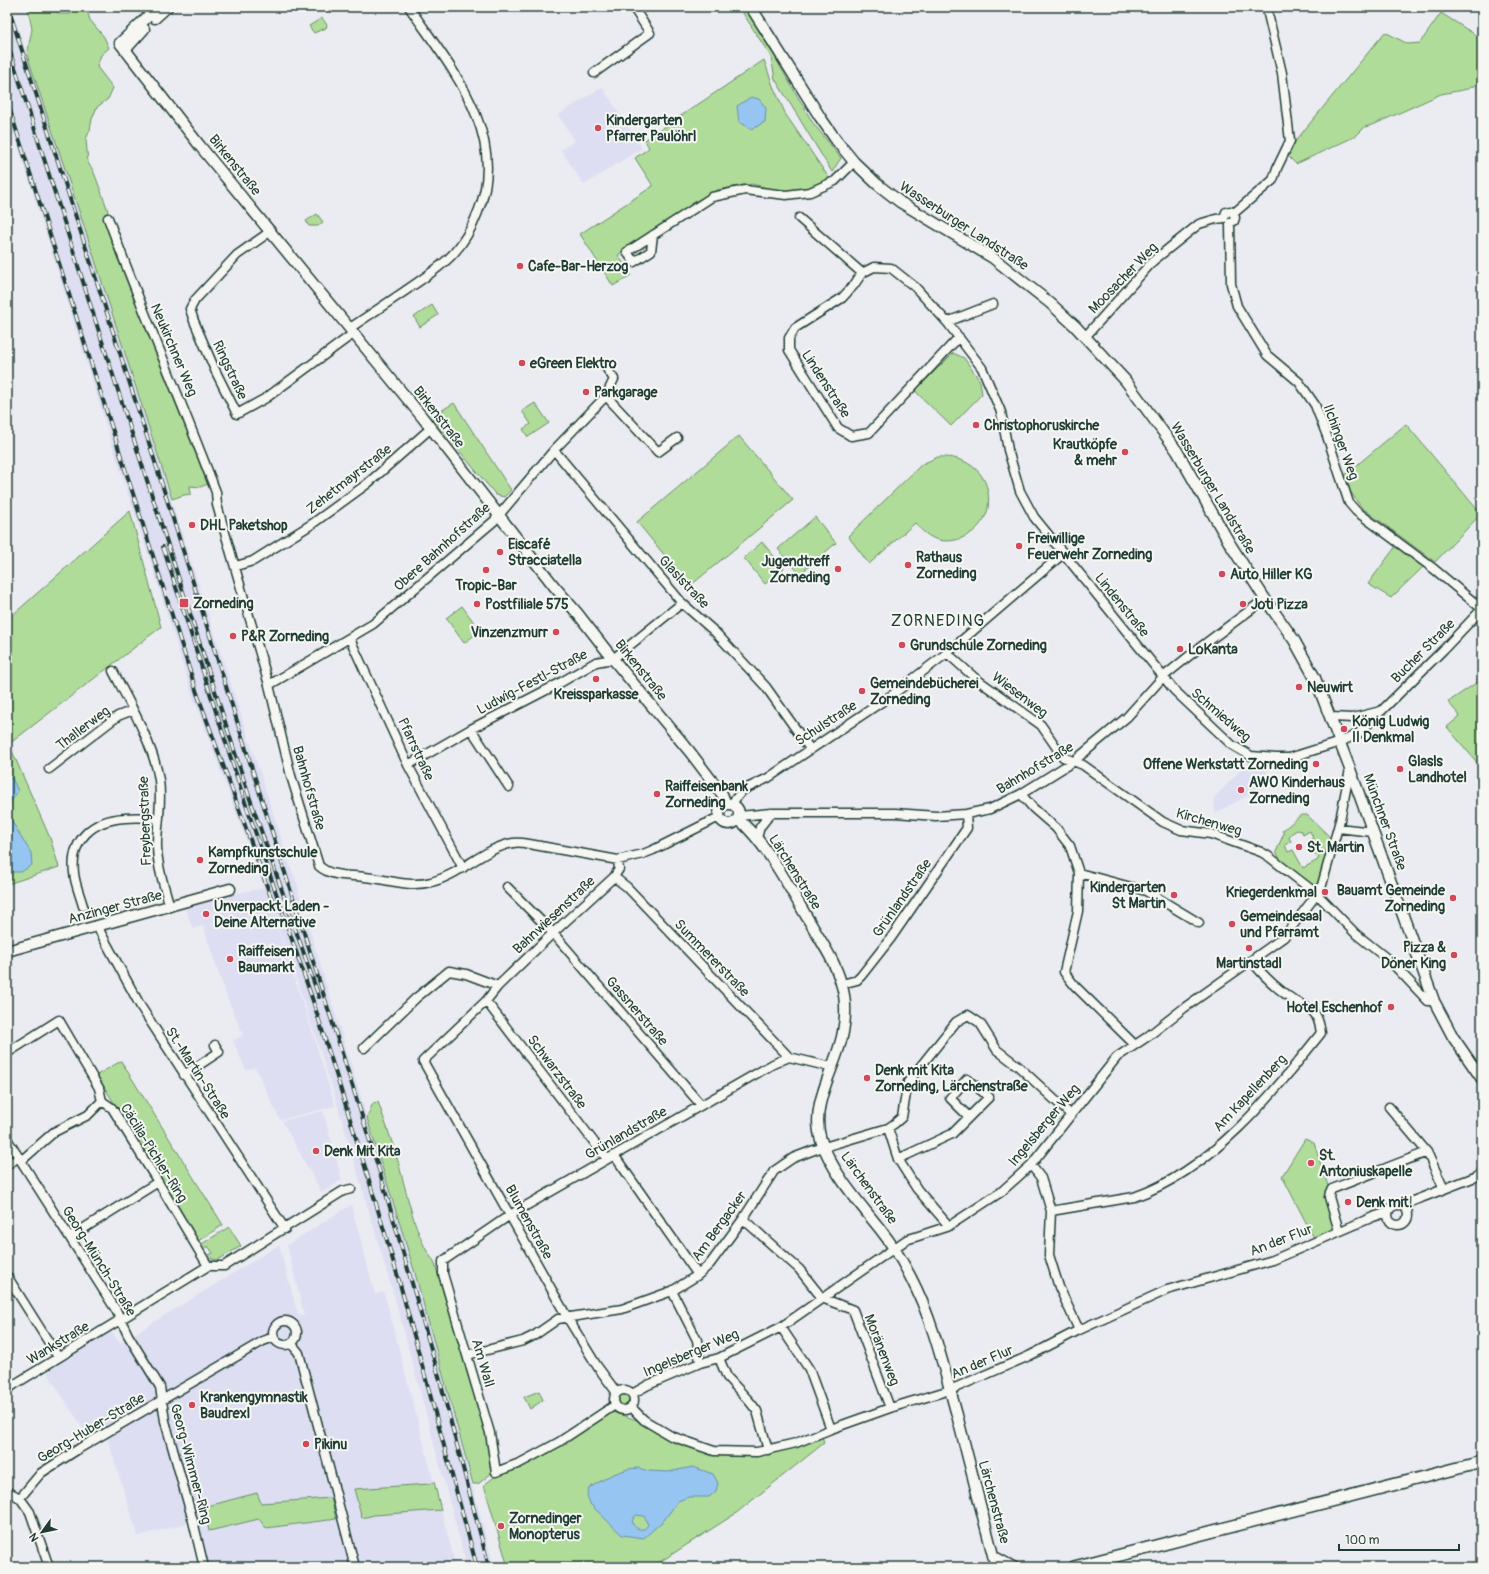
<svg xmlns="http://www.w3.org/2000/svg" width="1489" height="1574" font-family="Pangolin,sans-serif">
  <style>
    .built { fill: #dddef2 }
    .green { fill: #b0dc9a; stroke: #688c67; fill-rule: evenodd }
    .water { fill: #97c5f2; stroke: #678fa6; fill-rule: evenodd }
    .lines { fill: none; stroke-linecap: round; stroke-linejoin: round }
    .minor-casing { stroke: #1f3d34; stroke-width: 11 }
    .tertiary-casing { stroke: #1f3d34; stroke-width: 13 }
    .secondary-casing { stroke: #1f3d34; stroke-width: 14 }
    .minor { stroke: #f6f6f2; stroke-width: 8 }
    .tertiary { stroke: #f6f6f2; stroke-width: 10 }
    .secondary { stroke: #f6f6f2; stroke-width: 11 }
    .rail-casing { stroke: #1f3d34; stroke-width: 4 }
    .rail { stroke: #f6f6f2; stroke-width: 2.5; stroke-dasharray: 8; stroke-linecap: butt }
    .poi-dot { fill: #d1495b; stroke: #f6f6f2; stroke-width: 1.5 }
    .labels { text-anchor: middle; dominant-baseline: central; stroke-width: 4; stroke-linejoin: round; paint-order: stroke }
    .poi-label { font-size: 14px; font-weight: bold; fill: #1f3d34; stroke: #f6f6f2; text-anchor: start }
    .street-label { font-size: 14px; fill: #1f3d34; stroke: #f6f6f2 }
    .quarter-label { font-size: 16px; letter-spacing: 1px; fill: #1f3d34; stroke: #f6f6f2 }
  </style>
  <rect width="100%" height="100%" fill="#ebebf2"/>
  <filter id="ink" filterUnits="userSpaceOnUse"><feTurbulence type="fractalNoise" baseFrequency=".025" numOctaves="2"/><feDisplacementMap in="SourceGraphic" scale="8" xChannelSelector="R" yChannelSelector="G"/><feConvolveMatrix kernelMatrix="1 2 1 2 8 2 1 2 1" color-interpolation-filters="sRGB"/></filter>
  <g filter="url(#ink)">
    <path class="built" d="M7,7H11L83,223L180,528L291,868L299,889L298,892L415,1273L494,1567H467L399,1313L334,1093L297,981L271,909L312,1031L335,1106L280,1120L255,1067L246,1070L233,1041L243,1035L227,997L203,926L193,929L185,908L234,894L264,888L192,694L152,566L123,479L7,110Z
      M602,87L642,148L584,185L561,150L575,141L558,115Z
      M1251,759L1260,762L1276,781L1215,813L1214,798Z
      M323,1111L342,1180L322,1193L282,1121Z
      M351,1205L375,1294L384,1292L456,1567H207L196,1521L138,1536L108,1440L84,1430L47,1372L110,1330L120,1343L279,1245L298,1315L304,1314L287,1245Z"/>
    <path class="green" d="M29,7H49L60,14H71V7H86L90,20L104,37L109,48L101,55L97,67L113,88L108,99L97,107L92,119L90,130L86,139L88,163L93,170L102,194L108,211L105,222L117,257L183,416L208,484L200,487L190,486L191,494L184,495L172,499L83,223L27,55L32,29L28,9Z
      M739,7H744L773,54L813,123L841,158L832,172L775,79L771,57Z
      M1441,13L1482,39V81L1468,89L1441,94L1375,124L1365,127L1356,136L1296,164L1288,156L1293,144L1385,32L1408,44L1420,43Z
      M322,18L327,25L326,28L314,33L309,26Z
      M764,60L773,86L786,115L829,178L810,187L783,192L752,184L717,190L697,201L618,255L631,275L613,286L580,234L653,186L635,158L649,148L645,140Z
      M317,214L323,222L318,226H309L306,221Z
      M432,305L438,315L420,327L414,317Z
      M953,353L964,358L980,381L982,394L951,426L915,391Z
      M454,403L511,490L504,497L496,495L431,417Z
      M535,403L549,423L528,437L523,429L531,424L522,411Z
      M1406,424L1481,514L1435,562L1361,507L1350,491L1345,475Z
      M739,436L793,500L690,586L637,522Z
      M938,457C968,455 993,475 988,508C984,529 960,545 939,540C929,538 921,530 915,523L869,564L848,536L922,464Z
      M130,511L161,627L9,744L50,838L59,867L8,884L7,620Z
      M815,517L836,543L800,574L778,549Z
      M762,542L784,568L765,584L744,558Z
      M1396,546L1424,566L1391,598L1368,584Z
      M462,606L480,631L464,643L446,618Z
      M1482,679V765L1480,766L1447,727L1460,716L1448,702Z
      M1301,815H1307L1332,839L1319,882L1316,886L1312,887L1284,866L1276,852L1284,833L1282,831ZM1297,830L1302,831L1303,835L1310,831L1313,838L1308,841L1316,856L1318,855L1319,857L1318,858V860L1303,868L1293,850L1288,852L1285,845L1291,841L1289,838L1292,833Z
      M121,1061L223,1225L198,1241L97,1075Z
      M378,1102C385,1121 391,1139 397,1158C405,1185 416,1242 434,1261L486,1436L493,1472L478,1484H473L415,1273L367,1118L373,1103Z
      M1305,1139L1314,1143L1329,1189L1325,1191L1336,1229L1314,1238L1282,1176Z
      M229,1227L241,1246L218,1260L212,1259L209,1255L213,1253L208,1246L205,1248L202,1244Z
      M539,1391L543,1400L530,1409L524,1397Z
      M618.5 1400a5.5 5.5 0 1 1 11 0a5.5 5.5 0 1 1-11 0Z
      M612,1412L643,1422L707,1452L728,1456H751L822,1436L824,1443L735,1514L652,1567H508L484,1485L497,1475Z
      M434,1482L441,1510L374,1515L362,1518L354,1489L429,1484Z
      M257,1493L261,1503L331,1498L336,1519L266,1528L259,1519L209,1531L204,1507Z"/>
    <path class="water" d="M751,97L759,99L766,108L765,122L752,129L739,122L737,106Z
      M12,778L18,791L8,806L11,820L31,853L32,865L21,872H13L7,864V780Z
      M693,1467L713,1474L718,1483L716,1491L709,1497H689L678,1501L665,1519L644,1538L622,1535L590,1504L587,1495L589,1488L611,1475L628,1469L638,1468L649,1471L668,1472ZM636,1515L644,1516L648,1525L644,1529C635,1530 628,1523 636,1515Z"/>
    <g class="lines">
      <defs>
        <path id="minor" d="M594,73L650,33L633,7
          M1234,213L1273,180L1277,168L1290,141L1282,73L1267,10
          M108,218C142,310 181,400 216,492L217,505L269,685L291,776L319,866C331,877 350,875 365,877C387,879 409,888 431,882C460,875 484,848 513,843C518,842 524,843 529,844L618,860L643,854L653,850L715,819H721
          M799,218L862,273
          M1224,218L1226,212L1230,211L1233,212L1235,218L1234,221L1230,223
          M1230,223L1231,284L1237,306L1267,355L1299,382L1315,405L1327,436L1349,503L1356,511L1434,569L1482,609
          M271,231L237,255L195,300L190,309L194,321L215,370L237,414L266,398L354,333
          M653,235L651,251L634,262L627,252L712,197L745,190L786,195L810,192L835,181L854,162
          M947,322L993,304
          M350,328C368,316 387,303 405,291C422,279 439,269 453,254C465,241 472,228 478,212C510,135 450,67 409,7
          M959,337L869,433L851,436L838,428L789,350V338L795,328L842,298L854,285L862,273L874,267L891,268L915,287L947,322L982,368L1001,412L1008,450L1020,491L1034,517L1174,690L1232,745L1251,756L1276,758H1289L1340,742L1358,734L1443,650L1482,609
          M1085,337L1153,261L1199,224L1216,219L1224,218
          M606,396L658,452L677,438
          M554,450L682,603L715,632L766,687L810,749
          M236,566L253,561L312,524L367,484L431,428
          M350,639L408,765L463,868
          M947,653L975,678L1041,725L1063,757L1083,765L1163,822L1181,830L1211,834L1261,852L1268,856L1317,894L1356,934L1390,961L1428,1001H1434
          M113,671C129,702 154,746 159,780C162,801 158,821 157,841C156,864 164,885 170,907
          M269,685L373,624L494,521L554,450L606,396L614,379L605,366
          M1331,717L1353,718L1381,711
          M471,729L509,787
          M408,765L471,729L558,684L596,662L613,659L682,603
          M49,769L110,722L118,716L133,710
          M1021,794L1033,808L1056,828L1070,846L1079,873L1078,911L1064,972L1075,986L1135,1045
          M731,804L743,790L768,778L892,695L947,653L1064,553
          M739,816L771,813H895L936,816L966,814L990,809L1021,794L1074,761L1127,717L1163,677L1194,652L1265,599
          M1338,828L1373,832
          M757,838L760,827L771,813
          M1079,873L1146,891L1199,923
          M614,877L627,887L789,1057
          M507,887L553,933L701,1105
          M83,906C80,895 75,884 74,873C70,839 93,820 125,818C136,817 148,818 159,818
          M97,926L141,1007L285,1229
          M842,984L857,980L861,976L891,938L967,828L966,814
          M486,1001L607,1159
          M364,1048L416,998L449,971L466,974L498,986
          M7,1053L59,1020L99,1088L102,1101L112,1108L158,1182L208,1266
          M184,1075L219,1052L215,1045
          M1389,1107L1427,1152L1444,1189
          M888,1128L898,1159L917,1189L949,1226
          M7,1139L116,1310L128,1335L160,1387L165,1421L193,1521L204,1567
          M614,1155L698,1275
          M898,1159L952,1134L989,1097L967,1079L950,1098L969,1117
          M21,1161L54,1132L88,1115L102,1101
          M7,1165L19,1157
          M1031,1165L1041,1178L1051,1211L1049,1255L1059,1287L1079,1330
          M1388 1215a10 10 0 1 1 20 0a10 10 0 1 1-20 0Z
          M1404,1207L1413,1201L1475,1177L1482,1173
          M1051,1211L1134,1197C1212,1170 1271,1096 1321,1033C1317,1004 1306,1010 1288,996C1273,985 1263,976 1252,961
          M743,1219L799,1269L822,1298L853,1310L890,1408
          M1339,1231L1329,1197L1330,1192L1332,1189L1427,1152
          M70,1237L158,1182
          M208,1266H224L343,1191L351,1189
          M7,1276L58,1357
          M672,1291L697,1340L700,1363
          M273 1333a12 12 0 1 1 24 0a12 12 0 1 1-24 0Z
          M781,1327L809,1369L831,1429
          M291,1343L299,1353L355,1567
          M467,1355L523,1341L535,1335L558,1319L622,1309L672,1291L698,1275L710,1264L743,1219L774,1171L793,1158L814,1150L888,1128L894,1124L902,1117L908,1082L956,1022L968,1015L980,1023L997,1050L1018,1066L1070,1114
          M719,1358L727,1377L750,1402L757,1411L768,1450
          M7,1389L208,1266
          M614 1400a10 10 0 1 1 20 0a10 10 0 1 1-20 0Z
          M617,1393L597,1366L567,1317L423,1061L486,1001L498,986L553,933L614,877L619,869L618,860
          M632,1394L648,1385L700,1363L719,1358L781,1327L906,1240L949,1226L1001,1192L1031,1165L1117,1057L1147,1037L1184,1008L1284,937L1317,894L1322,885L1340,820L1350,769
          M615,1405L559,1442L520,1463L496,1472L490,1433L443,1274V1261L510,1215L773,1064L789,1057L831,1067
          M631,1407L644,1420L671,1436L714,1451L757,1452L796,1443L831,1429L890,1408L950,1390L1029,1356L1079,1330L1167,1290L1273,1260L1373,1217L1388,1212
          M7,1491L20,1498L30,1512L49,1567
          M20,1498L41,1473L80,1448L263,1341L274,1337
          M993,1555L1015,1567"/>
        <path id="tertiary" d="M158,7L120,43L200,146L423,418L554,586L578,614L613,659L690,752L722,794L726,804
          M751,7L820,117L836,140L854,162L877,184L900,202L993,258L1050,303L1075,326L1125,380L1177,451L1230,544L1265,599L1294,640L1315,678L1350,769L1434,1001L1453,1037L1482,1079
          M155,18L167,7
          M125,50L144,29
          M719 814a10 10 0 1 1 20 0a10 10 0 1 1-20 0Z
          M738,819C767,843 791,891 811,924C822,943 835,961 841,983C846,998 846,1016 843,1032C837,1067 809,1103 821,1140C833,1174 858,1201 880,1229C892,1244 902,1260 911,1278C933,1320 944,1369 957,1415C970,1466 983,1516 996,1567
          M7,951L230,889"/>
        <path id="secondary" d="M1074,1567L1482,1462"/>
      </defs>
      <use href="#minor" class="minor-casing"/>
      <use href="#tertiary" class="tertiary-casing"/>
      <use href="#secondary" class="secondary-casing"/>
      <use href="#minor" class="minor"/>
      <use href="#tertiary" class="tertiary"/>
      <use href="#secondary" class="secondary"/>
      <defs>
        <path id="rail" d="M8,7L149,443L380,1173L438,1373L489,1567
          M7,42L92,310L249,796L319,997
          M7,101L197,693L272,900
          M163,547L245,802L313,1001L366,1170L400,1284L477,1567"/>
      </defs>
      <use href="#rail" class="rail-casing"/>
      <use href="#rail" class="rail"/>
    </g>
  </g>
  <g class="poi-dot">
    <circle cx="598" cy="128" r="4"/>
    <circle cx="520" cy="266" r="4"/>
    <circle cx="522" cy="363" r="4"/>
    <circle cx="586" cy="392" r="4"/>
    <circle cx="976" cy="425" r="4"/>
    <circle cx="1125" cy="452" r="4"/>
    <circle cx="192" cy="525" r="4"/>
    <circle cx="1019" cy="546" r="4"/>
    <circle cx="500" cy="552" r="4"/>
    <circle cx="908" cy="565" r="4"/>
    <circle cx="838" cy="569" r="4"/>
    <circle cx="486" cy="570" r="4"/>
    <circle cx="1222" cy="574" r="4"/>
    <rect x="179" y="598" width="10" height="10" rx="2"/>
    <circle cx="477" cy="604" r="4"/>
    <circle cx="1243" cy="604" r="4"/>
    <circle cx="556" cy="632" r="4"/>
    <circle cx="233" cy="636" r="4"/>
    <circle cx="902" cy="645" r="4"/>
    <circle cx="1180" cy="649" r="4"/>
    <circle cx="596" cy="679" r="4"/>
    <circle cx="1299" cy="687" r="4"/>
    <circle cx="862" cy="691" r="4"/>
    <circle cx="1344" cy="729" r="4"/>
    <circle cx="1316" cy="764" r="4"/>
    <circle cx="1400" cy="769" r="4"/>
    <circle cx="1241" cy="790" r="4"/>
    <circle cx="657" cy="794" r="4"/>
    <circle cx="1299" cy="847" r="4"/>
    <circle cx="200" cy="860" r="4"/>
    <circle cx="1325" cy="892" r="4"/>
    <circle cx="1174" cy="895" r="4"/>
    <circle cx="1453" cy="898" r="4"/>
    <circle cx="206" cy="914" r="4"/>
    <circle cx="1232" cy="924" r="4"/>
    <circle cx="1249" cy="948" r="4"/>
    <circle cx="1454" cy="955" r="4"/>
    <circle cx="230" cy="959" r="4"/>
    <circle cx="1391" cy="1007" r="4"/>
    <circle cx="867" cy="1078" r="4"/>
    <circle cx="316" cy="1151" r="4"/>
    <circle cx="1311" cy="1163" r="4"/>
    <circle cx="1348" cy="1202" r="4"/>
    <circle cx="192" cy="1405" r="4"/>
    <circle cx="306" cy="1444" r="4"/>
    <circle cx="501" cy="1526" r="4"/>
  </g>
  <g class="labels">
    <g class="poi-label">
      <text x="606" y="120">Kindergarten<tspan x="606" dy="16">Pfarrer Paulöhrl</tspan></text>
      <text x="528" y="266">Cafe-Bar-Herzog</text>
      <text x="530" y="363">eGreen Elektro</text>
      <text x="594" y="392">Parkgarage</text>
      <text x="984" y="425">Christophoruskirche</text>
      <text x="1117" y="444" text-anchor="end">Krautköpfe<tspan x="1117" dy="16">&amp; mehr</tspan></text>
      <text x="200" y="525">DHL Paketshop</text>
      <text x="1027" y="538">Freiwillige<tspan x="1027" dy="16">Feuerwehr Zorneding</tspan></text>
      <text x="508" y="544">Eiscafé<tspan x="508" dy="16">Stracciatella</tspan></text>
      <text x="916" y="557">Rathaus<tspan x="916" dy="16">Zorneding</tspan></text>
      <text x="830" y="561" text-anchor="end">Jugendtreff<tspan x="830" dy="16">Zorneding</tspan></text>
      <text x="1230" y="574">Auto Hiller KG</text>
      <text x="486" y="585" text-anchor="middle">Tropic-Bar</text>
      <text x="193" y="603">Zorneding</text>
      <text x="485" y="604">Postfiliale 575</text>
      <text x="1251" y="604">Joti Pizza</text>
      <text x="548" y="632" text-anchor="end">Vinzenzmurr</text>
      <text x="241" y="636">P&amp;R Zorneding</text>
      <text x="910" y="645">Grundschule Zorneding</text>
      <text x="1188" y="649">LoKanta</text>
      <text x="870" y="683">Gemeindebücherei<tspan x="870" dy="16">Zorneding</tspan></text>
      <text x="1307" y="687">Neuwirt</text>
      <text x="596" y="694" text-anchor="middle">Kreissparkasse</text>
      <text x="1352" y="721">König Ludwig<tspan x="1352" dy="16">II Denkmal</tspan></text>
      <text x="1408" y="761">Glasls<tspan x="1408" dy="16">Landhotel</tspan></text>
      <text x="1308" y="764" text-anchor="end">Offene Werkstatt Zorneding</text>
      <text x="1249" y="782">AWO Kinderhaus<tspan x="1249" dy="16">Zorneding</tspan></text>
      <text x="665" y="786">Raiffeisenbank<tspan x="665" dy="16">Zorneding</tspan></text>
      <text x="1307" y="847">St. Martin</text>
      <text x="208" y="852">Kampfkunstschule<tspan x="208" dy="16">Zorneding</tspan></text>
      <text x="1166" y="887" text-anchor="end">Kindergarten<tspan x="1166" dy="16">St Martin</tspan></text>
      <text x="1445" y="890" text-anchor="end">Bauamt Gemeinde<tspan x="1445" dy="16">Zorneding</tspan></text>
      <text x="1317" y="892" text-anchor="end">Kriegerdenkmal</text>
      <text x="214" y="906">Unverpackt Laden -<tspan x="214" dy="16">Deine Alternative</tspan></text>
      <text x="1240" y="916">Gemeindesaal<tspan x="1240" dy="16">und Pfarramt</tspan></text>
      <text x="1446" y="947" text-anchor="end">Pizza &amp;<tspan x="1446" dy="16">Döner King</tspan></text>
      <text x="238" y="951">Raiffeisen<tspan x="238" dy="16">Baumarkt</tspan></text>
      <text x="1249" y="963" text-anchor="middle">Martinstadl</text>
      <text x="1383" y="1007" text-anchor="end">Hotel Eschenhof</text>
      <text x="875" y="1070">Denk mit Kita<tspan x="875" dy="16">Zorneding, Lärchenstraße</tspan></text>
      <text x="324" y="1151">Denk Mit Kita</text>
      <text x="1319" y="1155">St.<tspan x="1319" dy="16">Antoniuskapelle</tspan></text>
      <text x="1356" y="1202">Denk mit!</text>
      <text x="200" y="1397">Krankengymnastik<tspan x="200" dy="16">Baudrexl</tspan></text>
      <text x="314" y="1444">Pikinu</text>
      <text x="509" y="1518">Zornedinger<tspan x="509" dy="16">Monopterus</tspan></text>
    </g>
    <g class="street-label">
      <text transform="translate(235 165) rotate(51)">Birkenstraße</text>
      <text transform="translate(964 226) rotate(33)">Wasserburger Landstraße</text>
      <text transform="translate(1123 278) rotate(-46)">Moosacher Weg</text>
      <text transform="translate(174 350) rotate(67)">Neukirchner Weg</text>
      <text transform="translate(230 370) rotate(65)">Ringstraße</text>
      <text transform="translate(826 384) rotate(57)">Lindenstraße</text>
      <text transform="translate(439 417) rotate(52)">Birkenstraße</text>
      <text transform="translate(1341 442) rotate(70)">Ilchinger Weg</text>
      <text transform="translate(349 479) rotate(-38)">Zehetmayrstraße</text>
      <text transform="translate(1213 488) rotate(59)">Wasserburger Landstraße</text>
      <text transform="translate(442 547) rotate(-42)">Obere Bahnhofstraße</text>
      <text transform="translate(684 582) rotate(47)">Glaslstraße</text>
      <text transform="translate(1122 605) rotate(51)">Lindenstraße</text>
      <text transform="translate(1423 651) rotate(-45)">Bucher Straße</text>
      <text transform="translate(641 670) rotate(51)">Birkenstraße</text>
      <text transform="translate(532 682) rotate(-28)">Ludwig-Festl-Straße</text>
      <text transform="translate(1020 695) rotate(37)">Wiesenweg</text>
      <text transform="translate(1221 715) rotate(41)">Schmiedweg</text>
      <text transform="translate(826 723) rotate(-33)">Schulstraße</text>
      <text transform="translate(83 728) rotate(-37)">Thallerweg</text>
      <text transform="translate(416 749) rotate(65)">Pfarrstraße</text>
      <text transform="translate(1035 768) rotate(-31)">Bahnhofstraße</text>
      <text transform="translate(309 788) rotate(74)">Bahnhofstraße</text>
      <text transform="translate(145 821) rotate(-92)">Freybergstraße</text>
      <text transform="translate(1209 822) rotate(16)">Kirchenweg</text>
      <text transform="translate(1385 822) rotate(70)">Münchner Straße</text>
      <text transform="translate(795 872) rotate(58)">Lärchenstraße</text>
      <text transform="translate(902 898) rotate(-55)">Grünlandstraße</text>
      <text transform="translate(115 907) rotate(-15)">Anzinger Straße</text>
      <text transform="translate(554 915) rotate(-43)">Bahnwiesenstraße</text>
      <text transform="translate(712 958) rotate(46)">Summererstraße</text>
      <text transform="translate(637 1011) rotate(49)">Gassnerstraße</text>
      <text transform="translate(557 1072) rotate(53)">Schwarzstraße</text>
      <text transform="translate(198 1073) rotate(57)">St.-Martin-Straße</text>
      <text transform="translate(1250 1093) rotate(-47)">Am Kapellenberg</text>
      <text transform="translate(1044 1125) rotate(-50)">Ingelsberger Weg</text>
      <text transform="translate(626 1133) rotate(-30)">Grünlandstraße</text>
      <text transform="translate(154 1153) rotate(58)">Cäcilia-Pichler-Ring</text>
      <text transform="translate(869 1188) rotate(54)">Lärchenstraße</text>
      <text transform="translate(529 1222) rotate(61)">Blumenstraße</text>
      <text transform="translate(719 1226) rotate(-54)">Am Bergacker</text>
      <text transform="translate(1281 1240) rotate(-21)">An der Flur</text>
      <text transform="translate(99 1261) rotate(58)">Georg-Münch-Straße</text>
      <text transform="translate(58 1343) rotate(-31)">Wankstraße</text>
      <text transform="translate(882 1350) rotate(69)">Moränenweg</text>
      <text transform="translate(691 1353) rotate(-23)">Ingelsberger Weg</text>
      <text transform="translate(982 1362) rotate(-23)">An der Flur</text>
      <text transform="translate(483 1363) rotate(74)">Am Wall</text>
      <text transform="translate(91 1428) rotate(-31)">Georg-Huber-Straße</text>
      <text transform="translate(191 1464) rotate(75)">Georg-Wimmer-Ring</text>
      <text transform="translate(994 1502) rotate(75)">Lärchenstraße</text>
    </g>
    <g class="quarter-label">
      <text x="938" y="621">ZORNEDING</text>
    </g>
  </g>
  <rect width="1489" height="1574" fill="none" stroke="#f6f6f2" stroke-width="24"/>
  <rect x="12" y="12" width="1465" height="1550" fill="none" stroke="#1f3d34" stroke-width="1.5" filter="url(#ink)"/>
  <g transform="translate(42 1532) rotate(237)" stroke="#f6f6f2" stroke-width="3" paint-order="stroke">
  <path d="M0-3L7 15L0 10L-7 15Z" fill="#1f3d34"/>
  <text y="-6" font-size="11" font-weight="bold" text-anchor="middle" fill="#1f3d34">N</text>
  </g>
  <path d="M1339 1544v6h120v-6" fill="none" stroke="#1f3d34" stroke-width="2"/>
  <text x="1345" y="1544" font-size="12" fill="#1f3d34" stroke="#f6f6f2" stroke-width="3" paint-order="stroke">100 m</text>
</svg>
